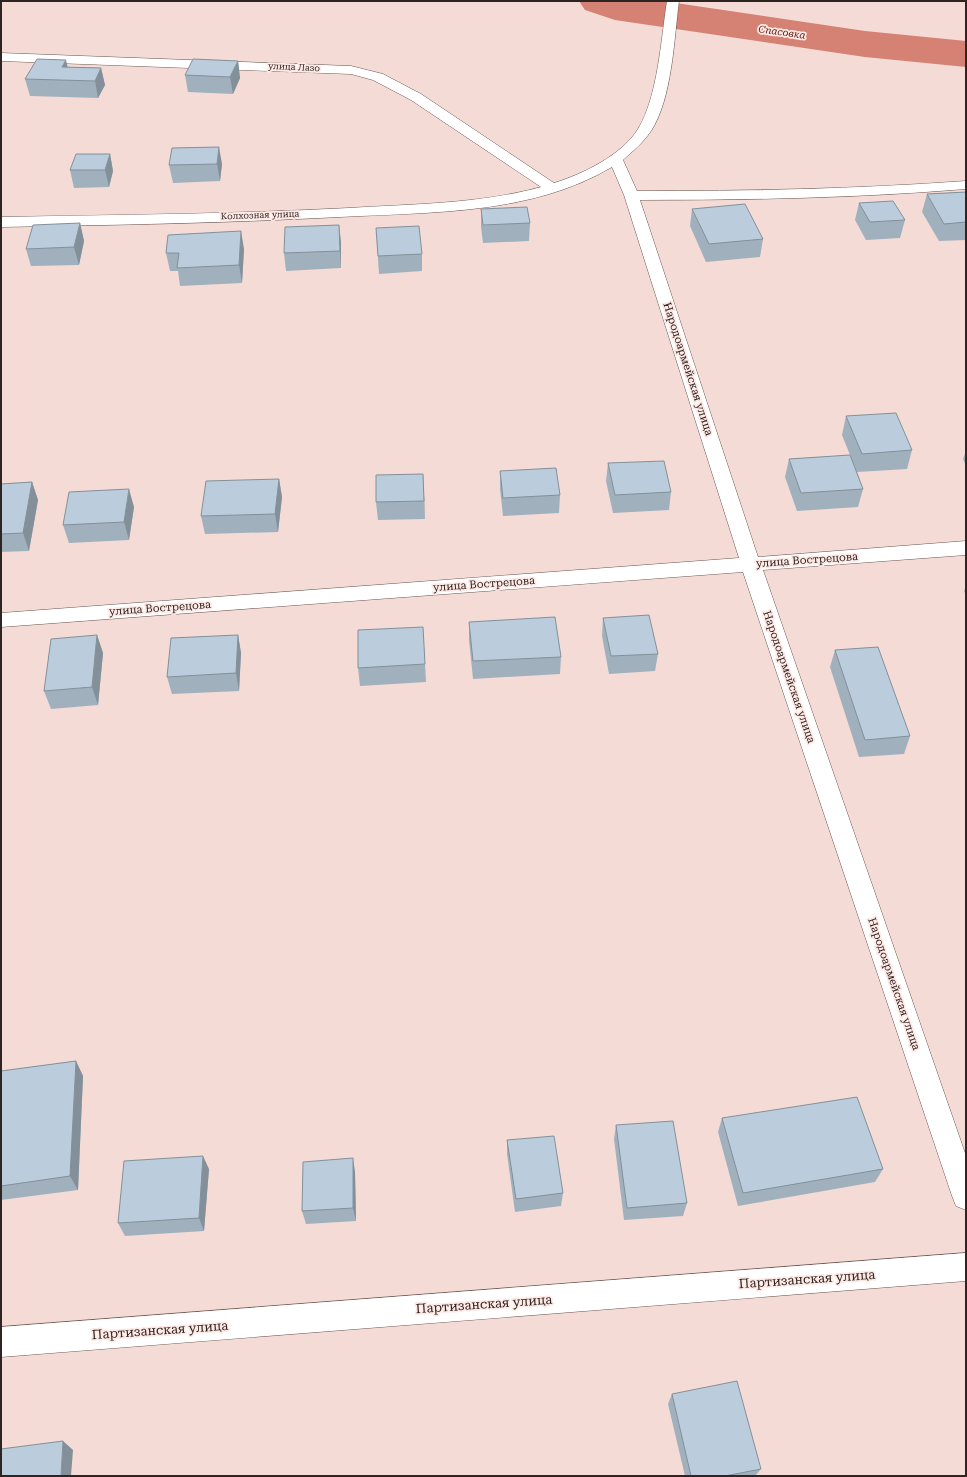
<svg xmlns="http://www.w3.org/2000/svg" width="967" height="1477" font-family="'Roboto Serif',serif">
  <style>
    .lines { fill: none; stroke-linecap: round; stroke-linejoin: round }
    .river { fill: #d58173; fill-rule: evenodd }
    .minor-casing { stroke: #6c5652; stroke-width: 1 }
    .minor { fill: #fff; fill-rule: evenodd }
    .wall { fill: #a1b0bd }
    .shaded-wall { fill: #83909a }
    .building { fill: #bbcddc; stroke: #83909a }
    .labels { text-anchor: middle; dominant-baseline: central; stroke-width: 3.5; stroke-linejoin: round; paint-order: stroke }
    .far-street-label { font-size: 9px; fill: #2e2422; stroke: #fee9e5 }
    .far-water-label { font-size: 10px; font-style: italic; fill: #5f140a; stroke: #fee9e5 }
    .street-label { font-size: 11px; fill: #2e2422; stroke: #fee9e5 }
    .near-street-label { font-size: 13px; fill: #2e2422; stroke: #fee9e5 }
  </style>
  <rect width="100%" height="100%" fill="#f4dbd6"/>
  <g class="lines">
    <path class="river" d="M579,1H662L865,31L966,41V67L865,57L615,20L585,10Z"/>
    <defs>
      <path id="minor" d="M667,1H679C674,40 672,99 651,131C643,143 633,151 623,160L637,191C747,191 856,189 966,181V189C857,198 749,200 640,200L758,557L966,541V555L763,570L966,1156V1210L956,1206L952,1196L743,572L1,627V613L739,558L624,195L612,167C531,215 431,212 340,217C227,223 114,225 1,227V217C117,215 233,214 349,208C413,204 479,204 541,187L411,100L373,80L351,74L1,61V53L351,66L383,74L421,94L554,183C583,174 622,155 638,129C658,96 661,39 667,1Z
        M966,1253V1281L1,1357V1327Z"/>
    </defs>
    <use href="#minor" class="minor-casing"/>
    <use href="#minor" class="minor"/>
  </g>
  <path class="wall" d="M238,61L240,78L233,94L188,92L185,75Z
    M68,67L101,68L105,85L98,98L30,96L25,79Z
    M172,148L222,164L220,181L173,183L169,165Z
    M110,154L113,171L109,187L74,188L70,170Z
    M966,192V240L939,241L922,212L927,194Z
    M859,203L905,220L900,238L866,240L855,220Z
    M481,209L530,223L529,241L483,243L481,227Z
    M692,209L763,239L760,257L706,262L690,226Z
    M80,223L84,241L79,265L31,266L26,249Z
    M339,225L341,243V268L286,271L284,253Z
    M376,228L422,254V271L379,274Z
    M244,249L242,283L180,286L178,271H170L166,253Z
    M846,416L912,450L907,469L857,472L863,489L858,507L797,511L785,477L789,459L850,455L842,435Z
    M966,451V466L963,459Z
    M608,463L671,492L669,510L613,513L606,481Z
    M500,471L560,495L559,513L503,516L500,489Z
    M423,474L425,519L378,520L376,502Z
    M279,479L282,497L278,532L205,534L201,516Z
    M32,482L38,500L29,551L1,552V484Z
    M134,507L129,540L69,543L63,525Z
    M966,586V595L964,591Z
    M603,618L658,654L655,671L609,674L602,636Z
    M469,622L561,657L560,674L473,679L469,640Z
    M423,627L426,682L360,686L358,668Z
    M97,635L103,653L98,705L51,709L44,691Z
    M238,635L241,653L239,691L172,694L167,677Z
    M835,650L910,736L904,754L859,757L830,667Z
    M76,1061L83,1076L78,1190L1,1200V1071Z
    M722,1118L883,1169L875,1182L738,1206L718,1132Z
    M616,1125L687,1203L683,1216L624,1220L614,1139Z
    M507,1140L563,1193L561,1206L515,1212L507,1154Z
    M209,1169L204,1231L125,1236L118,1223Z
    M355,1172L356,1221L306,1224L302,1211Z
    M672,1394L761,1469L755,1476H685L668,1404Z"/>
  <path class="shaded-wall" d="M66,60L70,77L62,67Z
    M238,61L240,78L233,94L230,77Z
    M101,68L105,85L98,98L95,81Z
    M219,147L222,164L220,181L217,164Z
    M110,154L113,171L109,187L105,170Z
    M80,223L84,241L79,265L74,247Z
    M339,225L341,243V268L340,251Z
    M241,231L244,249L242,283L239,265Z
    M423,474L424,492L425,519L424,501Z
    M279,479L282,497L278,532L275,514Z
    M32,482L38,500L29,551L23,533Z
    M129,489L134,507L129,540L124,522Z
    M97,635L103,653L98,705L92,687Z
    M238,635L241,653L239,691L236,673Z
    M76,1061L83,1076L78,1190L70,1176Z
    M203,1156L209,1169L204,1231L199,1218Z
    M353,1158L355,1172L356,1221L353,1208Z
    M63,1441L73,1450L71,1476H61Z"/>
  <path class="building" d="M37,59L66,60L62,67L101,68L95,81L25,79Z
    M193,59L238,61L230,77L185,75Z
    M219,147L217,164L169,165L172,148Z
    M76,154H110L105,170H70Z
    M966,192V222L944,224L927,194Z
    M893,201L905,220L870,222L859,203Z
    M745,204L763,239L709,244L692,209Z
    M527,207L530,223L483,225L481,209Z
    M80,223L74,247L26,249L33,225Z
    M339,225L340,251L284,253L285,227Z
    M419,226L422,254L378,256L376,228Z
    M241,231L239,265L177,268L179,253H166L168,235Z
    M896,413L912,450L862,454L846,416Z
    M850,455L863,489L801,493L789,459Z
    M664,461L671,492L615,495L608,463Z
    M556,468L560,495L503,498L500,471Z
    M423,474L424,501L376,502V475Z
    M279,479L275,514L201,516L206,481Z
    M32,482L23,533L1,534V484Z
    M129,489L124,522L63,525L69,492Z
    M649,615L658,654L611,656L603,618Z
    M555,617L561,657L473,661L469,622Z
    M423,627L425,664L358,668V630Z
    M97,635L92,687L44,691L51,639Z
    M238,635L236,673L167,677L171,638Z
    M878,647L910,736L865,740L835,650Z
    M76,1061L70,1176L1,1186V1071Z
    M857,1097L883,1169L743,1193L722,1118Z
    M673,1121L687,1203L627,1208L616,1125Z
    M554,1136L563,1193L516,1199L507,1140Z
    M203,1156L199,1218L118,1223L124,1161Z
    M353,1158V1208L302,1211L303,1162Z
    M737,1381L761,1469L725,1476H691L672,1394Z
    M63,1441L61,1476H1V1449Z"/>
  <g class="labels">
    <g class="far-street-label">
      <text transform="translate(294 67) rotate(3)">улица Лазо</text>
      <text transform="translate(260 215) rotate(-2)">Колхозная улица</text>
    </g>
    <g class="far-water-label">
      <text transform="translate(782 32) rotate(8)">Спасовка</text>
    </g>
    <g class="street-label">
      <text transform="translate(688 369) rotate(72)">Народоармейская улица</text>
      <text transform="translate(807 560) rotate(-4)">улица Вострецова</text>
      <text transform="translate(484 584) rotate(-4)">улица Вострецова</text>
      <text transform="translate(160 608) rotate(-4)">улица Вострецова</text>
      <text transform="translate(789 677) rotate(71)">Народоармейская улица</text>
      <text transform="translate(894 984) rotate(71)">Народоармейская улица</text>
    </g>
    <g class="near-street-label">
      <text transform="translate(807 1279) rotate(-4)">Партизанская улица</text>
      <text transform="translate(484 1304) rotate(-4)">Партизанская улица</text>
      <text transform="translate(160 1330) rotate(-4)">Партизанская улица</text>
    </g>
  </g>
  <rect width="967" height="1477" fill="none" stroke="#2e2422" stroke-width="4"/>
</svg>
